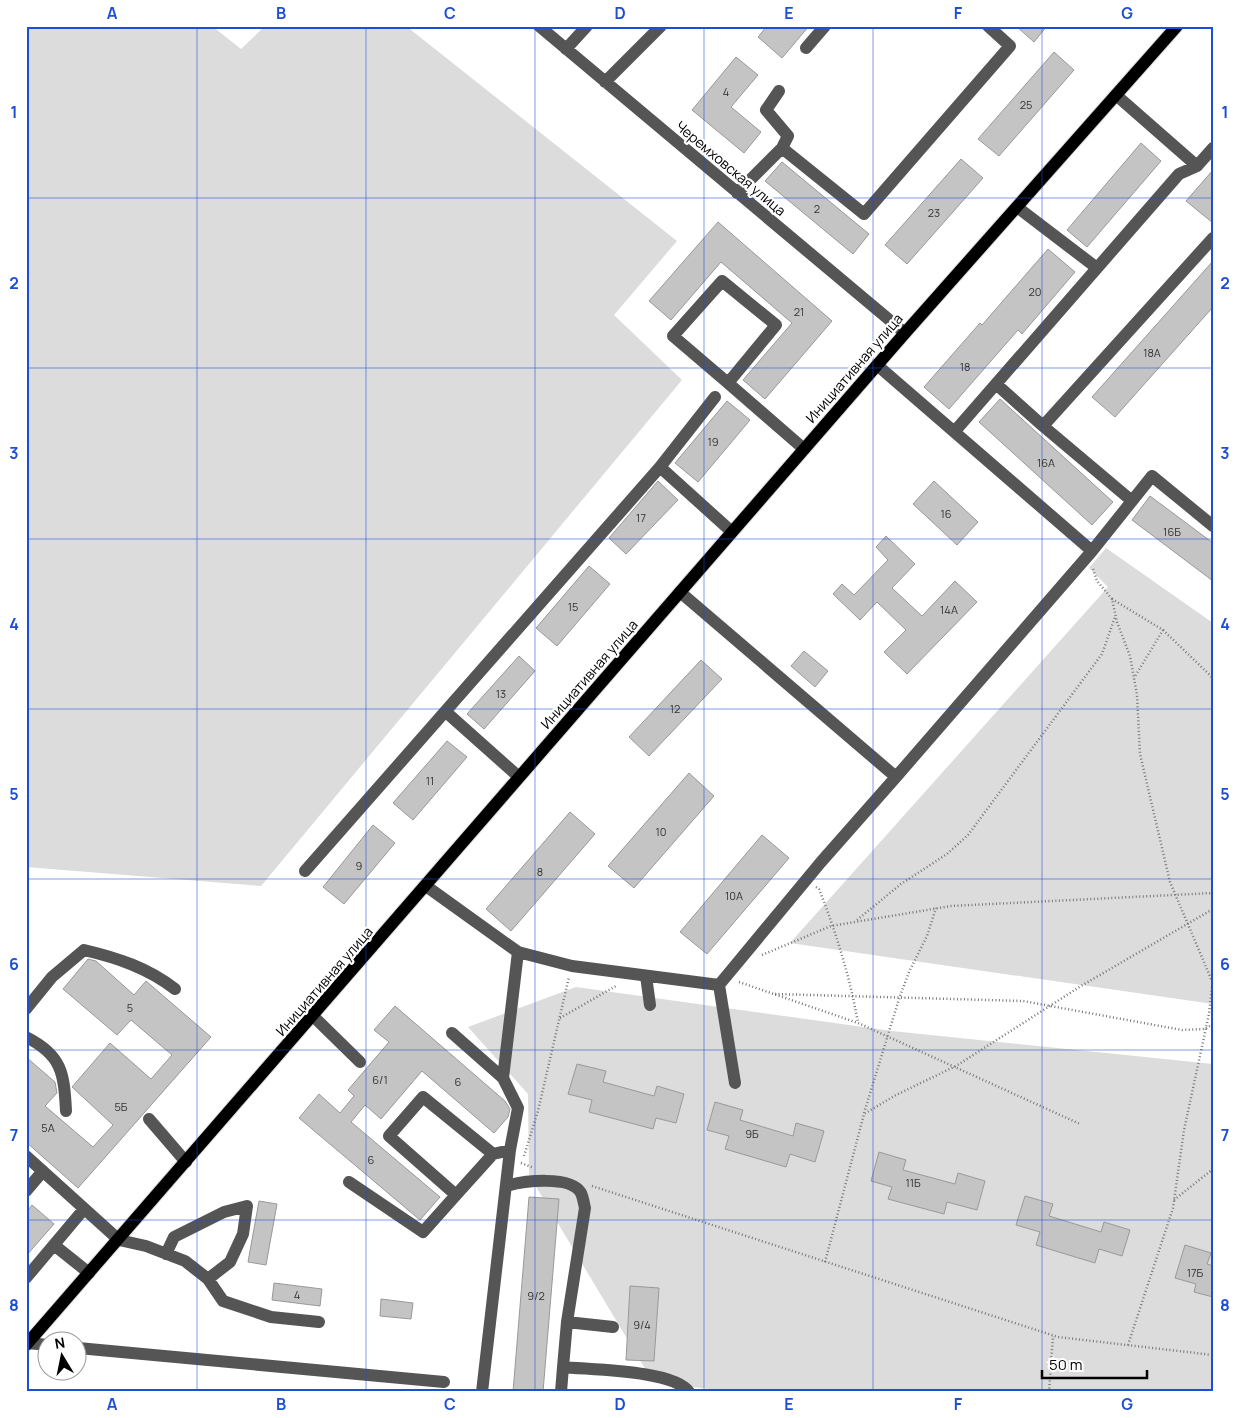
<svg xmlns="http://www.w3.org/2000/svg" width="1239" height="1418" font-family="Manrope,sans-serif">
  <style>
    .green { fill: #dcdcdc }
    .building { fill: #c4c4c4; stroke: #999 }
    .lines { fill: none; stroke-linecap: round; stroke-linejoin: round }
    .major-casing { stroke: #dbdbdb; stroke-width: 14 }
    .path { stroke: #777; stroke-width: 2.5; stroke-dasharray: 1 2.5; stroke-linecap: butt }
    .minor { stroke: #555; stroke-width: 12 }
    .major { stroke: #000; stroke-width: 12 }
    .grid { fill: none; stroke: #1d4ed8; stroke-width: 1; stroke-opacity: 0.55 }
    .labels { text-anchor: middle; dominant-baseline: central; stroke-width: 4.5; stroke-linejoin: round; paint-order: stroke }
    .number-label { font-size: 11px; fill: #313131 }
    .street-label { font-size: 14px; fill: #000; stroke: #fff }
    .neatline { fill: none; stroke: #1d4ed8; stroke-width: 2 }
    .grid-label { font-size: 16px; text-anchor: middle; font-weight: bold; fill: #1d4ed8 }
  </style>
  <rect width="100%" height="100%" fill="#fff"/>
  <path class="green" d="M26,26H212L241,49L265,26H406L677,241L614,315L682,380L261,886L26,867Z
    M1106,548L1213,623V1004L790,943L1108,587L1089,568Z
    M576,987L892,1031L1213,1064V1392H732L653,1382L529,1175L528,1094L468,1027Z"/>
  <path class="building" d="M767,26H809L782,58L758,37Z
    M1016,26H1047L1034,42Z
    M1054,52L1074,70L999,156L978,139Z
    M736,57L758,75L731,107L761,132L744,153L692,110Z
    M1141,143L1161,161L1087,247L1067,230Z
    M961,159L983,178L907,264L885,245Z
    M782,162L869,234L853,254L765,181Z
    M1213,170V223L1186,201Z
    M718,222L832,321L765,399L743,380L792,323L721,262L671,320L649,301Z
    M1048,249L1075,272L1022,334L1018,330L949,409L924,387L980,323L982,325Z
    M1213,261V307L1115,417L1092,397Z
    M1000,399L1113,502L1092,525L979,422Z
    M727,401L750,420L698,482L675,463Z
    M658,481L678,500L626,554L609,538Z
    M934,481L978,522L957,545L913,504Z
    M1150,496L1213,543V581L1132,520Z
    M886,536L915,564L892,588L922,616L955,581L977,602L907,674L884,652L906,630L877,602L860,620L833,594L842,584L854,595L888,560L876,547Z
    M589,566L610,584L557,646L536,628Z
    M804,651L828,671L815,687L791,666Z
    M519,656L535,671L484,729L467,714Z
    M701,660L722,679L649,756L629,737Z
    M447,741L467,757L413,820L393,803Z
    M689,773L714,796L634,888L608,866Z
    M570,812L595,834L511,931L486,909Z
    M373,825L395,843L344,904L323,887Z
    M762,835L789,858L707,954L680,932Z
    M88,959L96,961L134,995L146,981L211,1037L78,1188L26,1142V1057L55,1082L57,1093L45,1106L93,1147L113,1125L72,1087L110,1043L151,1079L172,1055L131,1020L117,1035L63,989Z
    M395,1006L505,1101L510,1109L508,1117L494,1133L422,1071L381,1119L365,1105L351,1122L440,1197L420,1220L299,1118L319,1094L340,1113L354,1096L348,1090L389,1042L374,1030Z
    M577,1064L606,1071L603,1082L654,1096L657,1086L684,1094L676,1123L656,1118L653,1129L589,1112L592,1100L568,1094Z
    M715,1102L743,1110L740,1120L793,1136L796,1123L824,1131L815,1162L790,1154L786,1167L725,1149L729,1136L707,1130Z
    M879,1152L906,1160L903,1170L955,1184L958,1173L985,1181L977,1210L947,1202L944,1214L888,1199L892,1187L871,1181Z
    M1025,1196L1053,1204L1049,1216L1101,1232L1104,1222L1130,1230L1122,1256L1099,1249L1095,1263L1036,1245L1040,1232L1016,1225Z
    M529,1197L559,1199L543,1392H513Z
    M259,1201L277,1204L266,1265L248,1262Z
    M32,1205L54,1224L26,1256V1213Z
    M1185,1245L1211,1253L1207,1264L1213,1266V1297L1194,1292L1196,1284L1175,1278Z
    M274,1283L322,1289L320,1306L272,1300Z
    M630,1286L659,1288L654,1361L626,1360Z
    M381,1299L413,1303L411,1319L380,1316Z"/>
  <g class="lines">
    <defs>
      <path id="major" d="M26,1345L905,333L1177,26"/>
    </defs>
    <use href="#major" class="major-casing"/>
    <path class="path" d="M1093,569L1097,581L1112,599L1117,622L1130,656L1137,695L1140,754L1170,882L1212,981
      M1112,599L1163,630L1134,678
      M1163,630L1213,678
      M816,887L819,889C836,932 850,977 858,1023
      M857,920L901,884L947,854L968,835L1102,654L1115,617
      M762,955L831,926L951,906L1213,893
      M739,982L858,1023L1080,1124
      M775,994L1023,1001L1182,1030L1205,1029L1213,1024
      M560,1018L616,986
      M864,1113L899,999L909,972L927,936L936,908
      M524,1156L538,1111L569,977
      M521,1163L534,1168
      M592,1186L1058,1337L1213,1355
      M1174,1200L1213,1169
      M825,1262L864,1114L896,1095L956,1066L1081,986L1213,909
      M1128,1345L1173,1208L1184,1130L1209,1014L1213,978
      M1049,1392L1053,1336"/>
    <path class="minor" d="M539,26L905,333
      M806,48L825,26
      M566,49L587,26
      M605,82L661,26
      M779,91L766,110L788,136L782,148
      M1116,95L1197,166
      M737,193L782,148L864,214L1010,46L988,26
      M1017,207L1097,268
      M877,365L1092,551L896,777
      M728,383L673,336L722,281L776,325L728,383L804,449
      M996,384L1043,426
      M715,397L660,467L732,532
      M955,431L1179,174L1197,166L1213,148
      M1132,501L1043,426L1213,238
      M1092,551L1152,476L1213,526
      M446,712L519,777
      M305,871L660,467
      M426,886L518,952L503,1078L518,1108L510,1150L482,1392
      M518,952L572,966L719,985L821,862L896,777L680,592
      M646,976L650,1005
      M719,985L735,1083
      M26,1009L52,977L84,950C118,958 148,968 175,989
      M313,1016L360,1062
      M452,1033L503,1078
      M26,1037C62,1055 64,1073 66,1111
      M149,1119L186,1162
      M493,1154L456,1195L389,1136L423,1097L493,1154L510,1150
      M26,1156L119,1240L146,1246L185,1261L208,1279L223,1301L271,1317L319,1322
      M349,1182L423,1232L456,1195
      M506,1186C523,1181 571,1175 581,1193C583,1197 584,1204 585,1208L567,1322L563,1367C591,1370 674,1370 689,1392
      M26,1191L43,1171
      M54,1245L89,1273
      M166,1254L174,1237L224,1212L247,1206L243,1234L230,1262L208,1279
      M26,1278L84,1209
      M567,1322L613,1327
      M27,1343L48,1345
      M78,1348L444,1382
      M561,1392L563,1367"/>
    <use href="#major" class="major"/>
  </g>
  <path class="grid" d="M197,26V1392M366,26V1392M535,26V1392M704,26V1392M873,26V1392M1042,26V1392M26,198H1213M26,368H1213M26,539H1213M26,709H1213M26,879H1213M26,1050H1213M26,1220H1213"/>
  <g class="labels">
    <g class="number-label">
      <text x="726" y="91">4</text>
      <text x="1026" y="104">25</text>
      <text x="817" y="208">2</text>
      <text x="934" y="212">23</text>
      <text x="1035" y="291">20</text>
      <text x="799" y="311">21</text>
      <text x="1152" y="352">18А</text>
      <text x="965" y="366">18</text>
      <text x="713" y="441">19</text>
      <text x="1046" y="462">16А</text>
      <text x="946" y="513">16</text>
      <text x="641" y="517">17</text>
      <text x="1172" y="531">16Б</text>
      <text x="573" y="606">15</text>
      <text x="949" y="609">14А</text>
      <text x="501" y="693">13</text>
      <text x="675" y="708">12</text>
      <text x="430" y="780">11</text>
      <text x="661" y="831">10</text>
      <text x="359" y="865">9</text>
      <text x="540" y="871">8</text>
      <text x="734" y="895">10А</text>
      <text x="130" y="1007">5</text>
      <text x="380" y="1079">6/1</text>
      <text x="458" y="1081">6</text>
      <text x="121" y="1106">5Б</text>
      <text x="48" y="1127">5А</text>
      <text x="752" y="1133">9Б</text>
      <text x="371" y="1159">6</text>
      <text x="913" y="1182">11Б</text>
      <text x="1195" y="1272">17Б</text>
      <text x="297" y="1294">4</text>
      <text x="536" y="1295">9/2</text>
      <text x="642" y="1324">9/4</text>
    </g>
    <g class="street-label">
      <text transform="translate(731 168) rotate(40)">Черемховская улица</text>
      <text transform="translate(854 368) rotate(-49)">Инициативная улица</text>
      <text transform="translate(589 674) rotate(-49)">Инициативная улица</text>
      <text transform="translate(324 981) rotate(-49)">Инициативная улица</text>
    </g>
  </g>
  <rect width="1239" height="1418" fill="none" stroke="#ffffff" stroke-width="55"/>
  <g transform="translate(62 1356) rotate(350)"><circle r="24" fill="#ffffff" stroke="#999999"/>
  <path d="M0-4L9 19L0 12L-9 19Z" fill="#000000"/>
  <text y="-8" font-size="14" font-weight="bold" text-anchor="middle" fill="#000000">N</text>
  </g>
  <path d="M1042 1370v8h105v-8" fill="none" stroke="#000000" stroke-width="2.5"/>
  <text x="1049" y="1370" font-size="15" fill="#000000" stroke="#ffffff" stroke-width="4" paint-order="stroke">50 m</text>
  <rect x="28" y="28" width="1184" height="1362" class="neatline"/>
  <g class="grid-label">
    <text x="112" y="19">A</text>
    <text x="281" y="19">B</text>
    <text x="450" y="19">C</text>
    <text x="620" y="19">D</text>
    <text x="789" y="19">E</text>
    <text x="958" y="19">F</text>
    <text x="1127" y="19">G</text>
    <text x="14" y="118">1</text>
    <text x="1225" y="118">1</text>
    <text x="14" y="289">2</text>
    <text x="1225" y="289">2</text>
    <text x="14" y="459">3</text>
    <text x="1225" y="459">3</text>
    <text x="14" y="630">4</text>
    <text x="1225" y="630">4</text>
    <text x="14" y="800">5</text>
    <text x="1225" y="800">5</text>
    <text x="14" y="970">6</text>
    <text x="1225" y="970">6</text>
    <text x="14" y="1141">7</text>
    <text x="1225" y="1141">7</text>
    <text x="14" y="1311">8</text>
    <text x="1225" y="1311">8</text>
    <text x="112" y="1410">A</text>
    <text x="281" y="1410">B</text>
    <text x="450" y="1410">C</text>
    <text x="620" y="1410">D</text>
    <text x="789" y="1410">E</text>
    <text x="958" y="1410">F</text>
    <text x="1127" y="1410">G</text>
  </g>
</svg>
